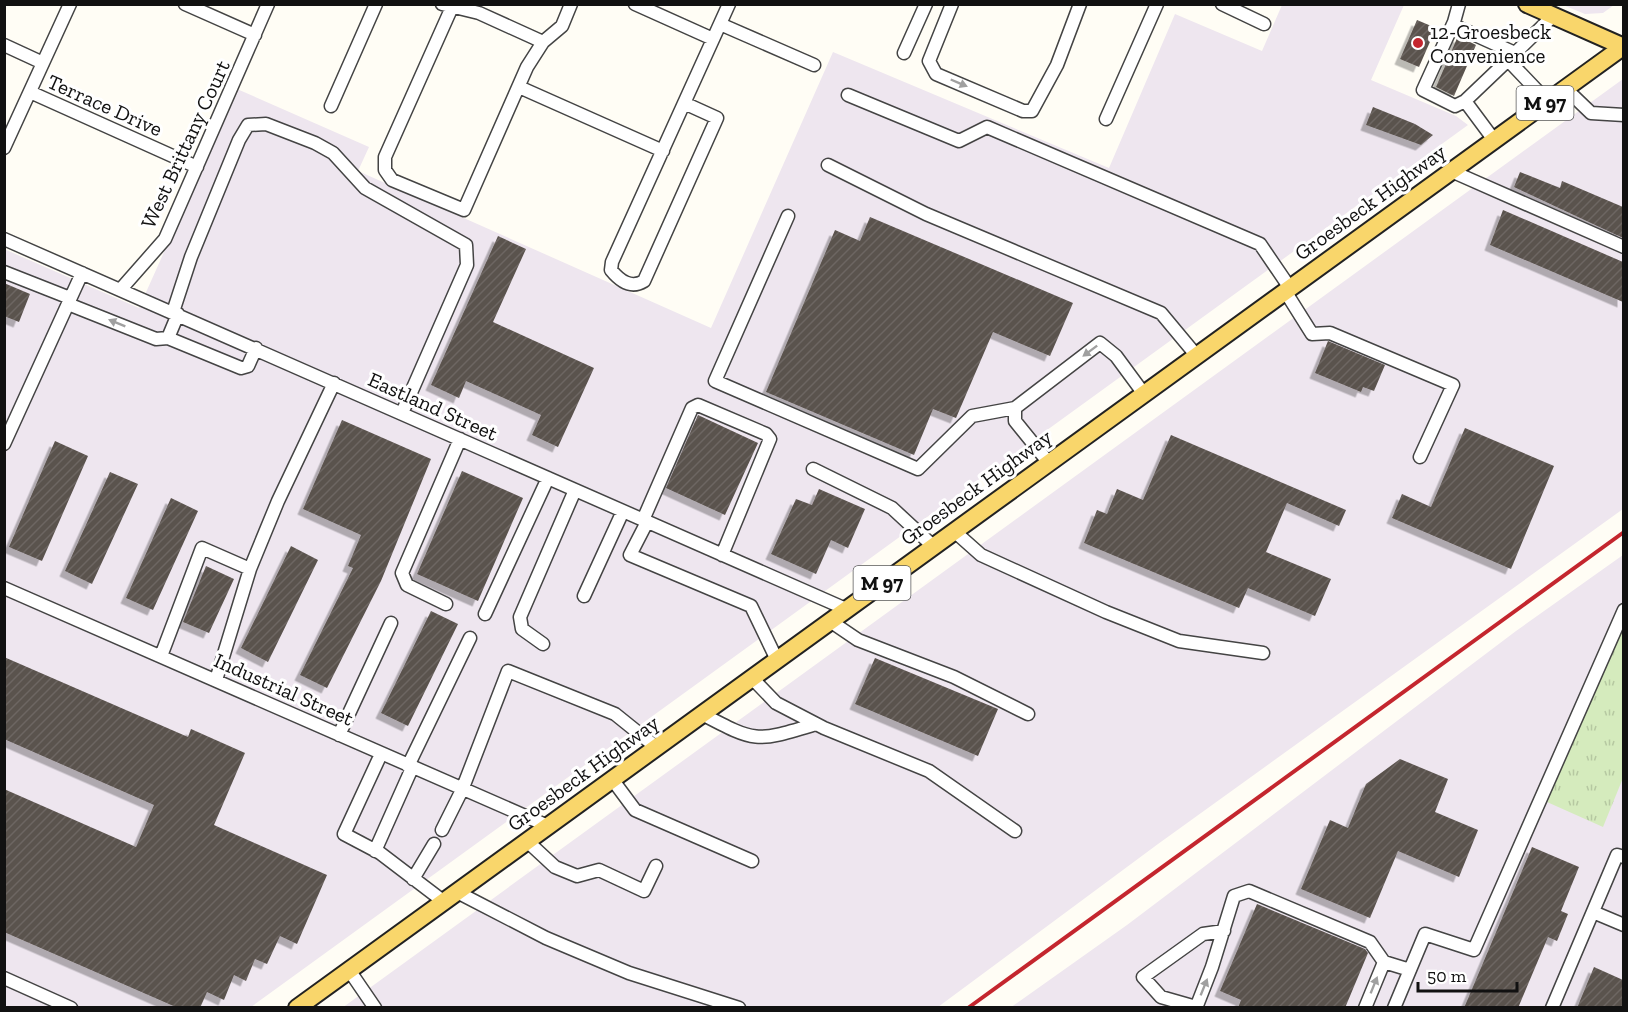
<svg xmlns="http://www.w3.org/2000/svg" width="1628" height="1012" font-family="'Zilla Slab',serif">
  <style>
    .industrial { fill: #eee6ef }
    .grass { fill: url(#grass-tufts) }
    .building { fill: url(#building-hatch); filter: url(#shadow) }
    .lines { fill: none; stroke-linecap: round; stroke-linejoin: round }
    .minor-casing { stroke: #444; stroke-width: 15 }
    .major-casing { stroke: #222; stroke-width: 20 }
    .minor { stroke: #fff; stroke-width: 12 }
    .major { stroke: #f9d66b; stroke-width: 16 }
    .rail { stroke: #c4262e; stroke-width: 4 }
    .oneway { fill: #a0a0a0 }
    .poi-dot { fill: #c4262e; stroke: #fff; stroke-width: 2 }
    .labels { text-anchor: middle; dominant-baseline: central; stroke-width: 6; stroke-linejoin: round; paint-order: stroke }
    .shield { fill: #fff; stroke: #585858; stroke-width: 1.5 }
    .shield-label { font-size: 20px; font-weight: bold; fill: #111 }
    .poi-label { font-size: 21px; fill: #111; stroke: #fff; text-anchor: start }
    .street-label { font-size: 21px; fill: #111; stroke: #fff }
  </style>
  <defs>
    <pattern id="grass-tufts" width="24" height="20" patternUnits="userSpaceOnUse" patternTransform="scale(1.5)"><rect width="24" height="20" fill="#d5ebbd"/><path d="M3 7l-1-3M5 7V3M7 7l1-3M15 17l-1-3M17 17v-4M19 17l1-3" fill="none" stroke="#b6c8a1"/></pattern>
    <pattern id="building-hatch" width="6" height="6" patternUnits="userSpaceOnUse" patternTransform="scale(1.5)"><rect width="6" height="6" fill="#5a524d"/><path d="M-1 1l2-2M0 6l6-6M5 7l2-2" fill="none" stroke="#6d6662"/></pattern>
    <filter id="shadow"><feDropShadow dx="-5.5" dy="5.5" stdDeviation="0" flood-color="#0004"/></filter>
  </defs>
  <rect width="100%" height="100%" fill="#fffdf5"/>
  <path class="industrial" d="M1282,5H1404L1371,80L1456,116L1468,125L251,1007H5L4,249L139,308L237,89L369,147L358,171L711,328L833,52L1109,168L1175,14L1262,51Z
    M1563,5H1614L1603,13L1585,14Z
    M1623,79V509L1158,844L938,1007L342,1008Z
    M1623,555V1007L1010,1008L1127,925L1516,631Z"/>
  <path class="grass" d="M1623,629V778L1603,827L1547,802Z"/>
  <path class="building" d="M1417,20L1436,28L1419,67L1400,59Z
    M1458,36L1476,45L1454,96L1436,87Z
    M1373,107L1415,124L1433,135L1421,145L1366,125Z
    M1520,172L1560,188L1562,181L1623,207V238L1514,187Z
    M1503,210L1623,262V302L1490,245Z
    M870,217L1073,303L1050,356L993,332L956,418L933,409L914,455L766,392L835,230L860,241Z
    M498,236L526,249L493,322L594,368L558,447L532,435L541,415L466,381L459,398L431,385Z
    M4,283L30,294L19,322L4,316Z
    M1328,341L1385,365L1374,391L1363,387L1361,392L1315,373Z
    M698,415L758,443L725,515L666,488Z
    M342,420L431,459L381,581L327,688L300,675L353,568L348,566L361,535L303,509Z
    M1465,428L1554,466L1511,569L1392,518L1402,494L1431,507Z
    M1171,435L1346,510L1339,526L1287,503L1266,552L1331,579L1315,616L1248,588L1239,608L1084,543L1097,510L1107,514L1117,489L1143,500Z
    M55,441L88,456L42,561L9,547Z
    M462,471L523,498L478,601L417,574Z
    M110,472L138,484L92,584L65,571Z
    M819,489L865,509L848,548L831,540L816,574L771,554L796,499L812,505Z
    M171,498L198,511L153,610L126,598Z
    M291,546L318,560L268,662L241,648Z
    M206,566L234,579L209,633L183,622Z
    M431,611L458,624L408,726L381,713Z
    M4,657L188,737L191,729L245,753L214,825L327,875L297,944L280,936L267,964L255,959L246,981L234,975L224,1000L207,992L200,1008H178L4,932V789L136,847L154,805L4,739Z
    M875,658L998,709L978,756L855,704Z
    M1400,759L1448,779L1435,812L1478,830L1459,877L1398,851L1370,918L1301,889L1330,820L1348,828L1366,784Z
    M1532,847L1579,867L1561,911L1568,914L1557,941L1548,937L1518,1008H1464Z
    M1257,904L1365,949L1368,953L1345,1008H1238L1241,1000L1220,991Z
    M1594,967L1623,980V1008H1577Z"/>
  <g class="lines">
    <defs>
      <path id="minor" d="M185,4L255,35
        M442,4L479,13L543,42
        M635,4L713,39
        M952,4L929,61L936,74L1023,111H1032L1057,65L1080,4
        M1222,4L1264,24
        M1459,4L1454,22L1423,90L1455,106L1465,101
        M452,7L385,157V170L392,180L464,210L527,67L543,42L562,26L571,4
        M720,24L814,65
        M1453,25L1515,53
        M4,45L43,63
        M904,53L926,4
        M519,87L663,151
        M1565,88L1591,113L1624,115
        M30,92L197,167
        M848,95L959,141L987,127L1260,244L1290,288
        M1547,101L1508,60L1553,16
        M684,103L717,118L644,281C631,289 620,281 611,270L612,262L729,4
        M331,106L376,4
        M1106,119L1157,4
        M1494,140L1465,101L1508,60
        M4,148L70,4
        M828,165L926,214L1161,313L1196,355
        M1451,171L1624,247
        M788,216L715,381L918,469L972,416L1015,408
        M4,239L846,609
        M4,272L70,298
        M121,289L165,239L268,4
        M1285,291L1312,334L1330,333L1453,385L1420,457
        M68,304L156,339L168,338
        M173,312L191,257L239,140L248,125L266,124L315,143L333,153L365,188L466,245L467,265L402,413
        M178,314L168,338L241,368L248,366L256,348
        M4,444L82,273
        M1049,463L1015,421V408L1100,343L1116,356L1144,394
        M813,469L892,508L933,546
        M643,520L692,408L698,405L766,434L770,439L722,555
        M647,522L630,555L751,606L777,660
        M954,531L981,555L1106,612L1179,641L1263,653
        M4,588L548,826
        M584,596L623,511
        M446,604L407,585L402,573L460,439
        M485,614L548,478
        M830,621L858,640L954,677L1028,714
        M543,644L522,629L520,617L575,490
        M161,656L202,548L250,569
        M752,678L776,703L824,728L929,771L1015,831
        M216,680L250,569L278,501L334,383
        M702,714C757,743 756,742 816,724
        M339,735L391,623
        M381,754L344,834L380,853L443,901
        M408,766L470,638
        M612,779L635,810L752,861
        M442,830L462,790L508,671L615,714L656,747
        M527,841L555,867L577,876L599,870L644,891L656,866
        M375,851L412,768
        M413,879L434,844
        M457,892L546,938L629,973L739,1008
        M1593,912L1624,925
        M349,970L375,1008
        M4,978L71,1008
        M1196,1007L1161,997L1143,977L1203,934L1224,931
        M1196,1008L1212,967L1234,896L1249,891L1370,942L1384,962L1410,970
        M1365,1008L1384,962
        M1394,1008L1425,934L1474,950L1624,610
        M1552,1008L1617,855L1624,857"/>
      <path id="major" d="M1527,4L1624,47
        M297,1008L1624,46"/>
    </defs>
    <use href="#minor" class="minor-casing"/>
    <use href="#major" class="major-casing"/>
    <use href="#minor" class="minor"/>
    <use href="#major" class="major"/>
    <path class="rail" d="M968,1008L1624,532"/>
  </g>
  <defs><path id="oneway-solid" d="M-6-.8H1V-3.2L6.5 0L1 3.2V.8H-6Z" transform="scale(1.5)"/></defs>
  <g class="oneway">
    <use href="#oneway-solid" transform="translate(959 83) rotate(23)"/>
    <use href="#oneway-solid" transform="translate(117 323) rotate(-158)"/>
    <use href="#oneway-solid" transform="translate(1090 351) rotate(143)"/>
    <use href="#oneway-solid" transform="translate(1374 985) rotate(-68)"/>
    <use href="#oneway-solid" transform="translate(1204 987) rotate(-68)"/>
  </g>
  <circle class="poi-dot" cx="1418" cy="43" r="6"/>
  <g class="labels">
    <g class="shield">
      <rect x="1516.5" y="86" width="57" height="34" rx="4.5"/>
      <rect x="853.5" y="566" width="57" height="34" rx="4.5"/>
    </g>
    <g class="shield-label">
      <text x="1545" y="103">M 97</text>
      <text x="882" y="583">M 97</text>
    </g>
    <g class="poi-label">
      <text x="1430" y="31">12-Groesbeck<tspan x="1430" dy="24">Convenience</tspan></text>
    </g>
    <g class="street-label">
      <text transform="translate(105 105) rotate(24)">Terrace Drive</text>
      <text transform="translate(185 144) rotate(-65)">West Brittany Court</text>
      <text transform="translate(1370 202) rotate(-36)">Groesbeck Highway</text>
      <text transform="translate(433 406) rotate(24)">Eastland Street</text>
      <text transform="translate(976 487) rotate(-36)">Groesbeck Highway</text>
      <text transform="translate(284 689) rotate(24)">Industrial Street</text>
      <text transform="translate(583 773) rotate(-36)">Groesbeck Highway</text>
    </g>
  </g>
  <rect width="1628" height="1012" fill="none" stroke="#111111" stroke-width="12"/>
  <path d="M1418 982v9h99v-9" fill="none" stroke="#111111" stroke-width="3"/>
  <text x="1427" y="982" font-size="18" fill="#111111" stroke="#ffffff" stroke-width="4.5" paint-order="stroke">50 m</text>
</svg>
